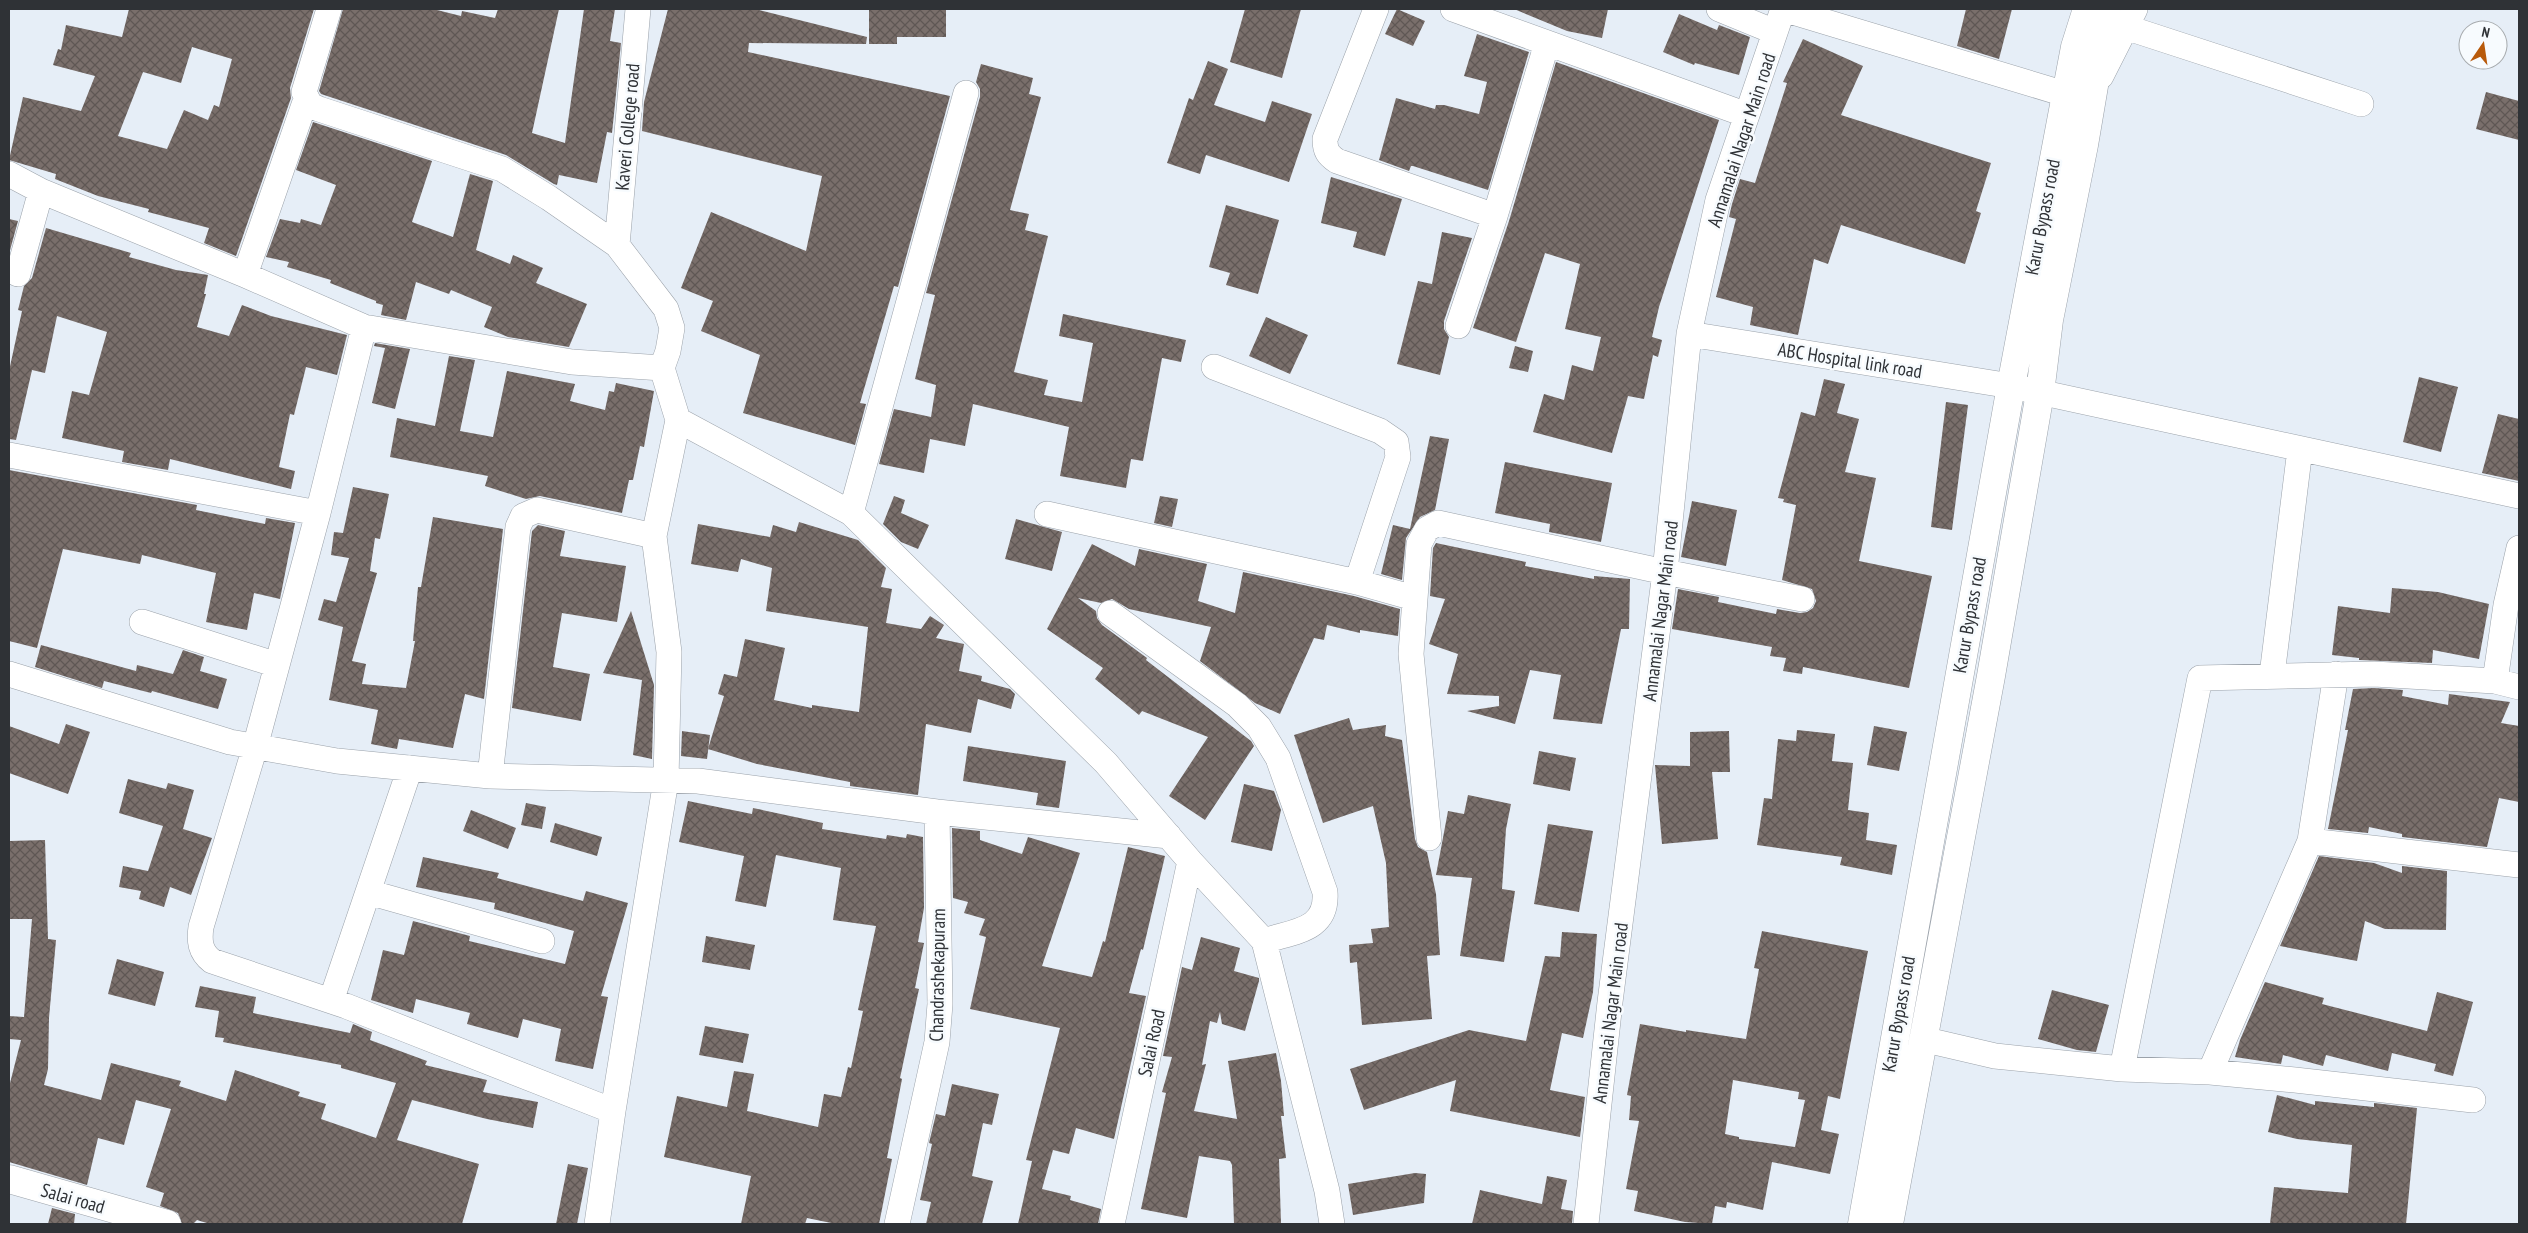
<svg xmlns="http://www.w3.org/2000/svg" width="2528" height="1233" font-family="'PT Sans Narrow',sans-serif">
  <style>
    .building { fill: url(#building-cross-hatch); fill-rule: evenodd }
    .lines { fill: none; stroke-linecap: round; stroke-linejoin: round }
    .minor-casing { stroke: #9ba2aa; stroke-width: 26 }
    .major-casing { stroke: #9ba2aa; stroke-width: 29 }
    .minor { stroke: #fff; stroke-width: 25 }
    .major { stroke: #fff; stroke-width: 28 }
    .labels { text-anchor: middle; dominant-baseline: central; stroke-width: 5; stroke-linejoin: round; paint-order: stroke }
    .street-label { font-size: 19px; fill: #2f3236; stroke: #f7fbfe }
  </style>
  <defs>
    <pattern id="building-cross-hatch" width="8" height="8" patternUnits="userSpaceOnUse" patternTransform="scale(1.25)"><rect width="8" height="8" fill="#7a6f6b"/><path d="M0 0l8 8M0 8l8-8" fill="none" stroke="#5f5754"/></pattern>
  </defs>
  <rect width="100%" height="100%" fill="#e6eef7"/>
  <path class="building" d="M129,9H314L290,88L291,98L236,256L204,243L209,228L148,212L149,209L98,196L55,179L56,174L9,160L23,97L81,111L95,76L53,65L58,49L61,50L66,25L122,37ZM192,47L232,59L219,107L214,105L208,120L184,110L167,149L118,136L143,72L181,83Z
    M343,9H433L461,16L462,11L495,18L498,9H559L532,133L565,143L584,9H615L610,41L621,43L614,114L612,133L607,132L597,183L559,175L557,185L554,184L506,155L321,94L319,91Z
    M668,9H755L867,37L866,44L749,43L748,52L950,96L898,287L894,286L860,403L866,404L855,445L743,413L760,355L701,331L713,301L681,288L711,212L806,251L822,176L642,131L644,102Z
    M869,9H946V37H897V44H869Z
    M1245,9H1301L1282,78L1230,62Z
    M1397,9L1425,21L1413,46L1385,34Z
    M1514,9H1608L1602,38L1567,31Z
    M1966,9H2012L1999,59L1957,46Z
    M1679,14L1717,30L1719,25L1750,37L1739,75L1695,63L1694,65L1663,52Z
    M1477,34L1529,52L1488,190L1413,166H1411L1409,171L1379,160L1396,98L1435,109L1436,105H1444L1479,114L1487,82L1464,76Z
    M1803,39L1863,66L1841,115L1991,163L1976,211L1981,213L1965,264L1841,225L1828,264L1814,259L1798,335L1750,325L1753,307L1716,297L1736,219L1729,217L1732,204L1740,179L1755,183L1787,83L1783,82Z
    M1208,61L1228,69L1214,105L1265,122L1272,101L1312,114L1289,182L1206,155L1200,174L1167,163L1189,98L1193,100Z
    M1556,62L1719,120L1659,307L1652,337L1662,340L1658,357L1653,355L1644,399L1628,396L1612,453L1533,432L1544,394L1564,400L1572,365L1593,371L1601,337L1565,329L1580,264L1545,253L1516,342L1473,328L1509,221Z
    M981,64L1033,78L1029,94L1041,97L1010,210L1029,214L1025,230L1048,236L1014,372L1048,380L1044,395L1082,402L1093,343L1059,336L1063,314L1186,340L1181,362L1162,358L1143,461L1131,459L1126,488L1060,476L1069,427L973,404L965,446L930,439L924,473L879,464L894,409L931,417L936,385L915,379L935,295L926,293L980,97V89L976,82Z
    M2486,92L2519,101V140L2476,129Z
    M313,122L432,161L412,222L453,237L470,174L493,181L476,250L510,264L513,255L543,268L536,283L587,304L569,347L508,337L484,327L492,307L451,290L449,294L416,282L406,320L381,315L383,305L376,303V301L330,283L331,280L287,267L289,262L266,257L280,219L300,223L301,219L321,225L336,185L296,170Z
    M1331,177L1402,199L1385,256L1353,247L1357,232L1321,223Z
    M1226,205L1279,220L1258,294L1226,285L1230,273L1209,267Z
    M9,219L18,221L9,254Z
    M46,228L131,253L129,257L176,270L208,275L204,294H206L197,327L229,336L242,305L271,316L347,335L337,375L306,367L294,415L290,414L279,467L295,471L291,489L170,459L168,470L122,462L124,451L62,438L72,391L89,395L107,332L57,316L45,373L32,370L16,440L9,439V371L22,311L18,310L24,286L32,278Z
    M1442,232L1472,238L1444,321V329L1449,337L1440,375L1397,364L1418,281L1432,284Z
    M1266,317L1308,335L1290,374L1249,356Z
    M375,343L410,349L395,409L372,403L385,348L374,346Z
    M1515,346L1533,351L1528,372L1509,368Z
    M449,356L475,360L460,431L493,437L507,371L575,384L570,401L605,410L609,391L614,392L616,383L654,391L644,447L640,446L633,480H629L622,513L540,496L526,499L485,486L488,476L390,457L397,418L435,426Z
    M2419,377L2458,387L2441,452L2403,442Z
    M1824,379L1845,384L1837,413L1859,419L1845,472L1876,478L1859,561L1932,576L1909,688L1803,667L1802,674L1783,671L1786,658L1770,656L1772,647L1672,629L1678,589L1719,597L1718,602L1776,614L1777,609L1800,613L1807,612L1813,608L1816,601L1812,589L1782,580L1796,505L1783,502L1784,499L1778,498L1801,412L1815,416Z
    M1946,402L1968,405L1952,530L1931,527Z
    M2498,414L2519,419V481L2482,473Z
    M1430,436L1449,439L1435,510L1420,517L1406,538L1402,580L1381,574L1393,525L1410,529Z
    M1505,462L1612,483L1601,542L1549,532L1550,524L1495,513Z
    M9,470L197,505L196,510L265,524L266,518L295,523L280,599L254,593L247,630L206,622L216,573L142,555L140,564L63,549L37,648L9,641Z
    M353,487L389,494L380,539L375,538L370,571L377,573L352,661L366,664L362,684L406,688L415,641H413L418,587H421L433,517L503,529L484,699L465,694L453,748L399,739L397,749L371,744L378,710L329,700L343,627L318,620L324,599L336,602L349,558L331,555L334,532L343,533Z
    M894,496L905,500L901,513L929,525L918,549L901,542L883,524Z
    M1160,496L1178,499L1172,527L1154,523Z
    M1692,501L1737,510L1726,566L1681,557Z
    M1016,519L1062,532L1052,571L1005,559Z
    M799,522L858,540L886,568L881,587L892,589L886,623L921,629L930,616L944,625L936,638L964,644L959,671L982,676L981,681L1010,689L1015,694L1011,709L978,699L971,733L926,724L918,795L850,786V782L757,764L708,749L724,696L718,694L724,674L737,677L745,639L785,648L774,700L812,708V705L859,712L868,627L766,611L772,568L741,559L738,572L691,564L698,524L770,537L773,525L796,532Z
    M538,525L565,531L560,556L626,566L617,622L562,613L553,667L590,674L581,721L512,708L532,531Z
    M1436,543L1526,562L1525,566L1594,579V576L1630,579L1629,629H1621L1602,724L1553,719L1561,675L1530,670L1515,724L1467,711L1499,706V696L1447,694L1458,654L1429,644L1445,599L1430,596L1433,548Z
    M1092,544L1135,566L1139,549L1207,564L1198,601L1235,613L1243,572L1354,596L1400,609L1398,636L1360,630V633L1327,625L1324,640L1314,638L1280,714L1255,703L1200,661L1211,627L1129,609L1112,599L1101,603L1078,598L1096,611L1097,618L1102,625L1147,658L1146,660L1251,741L1254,746L1205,820L1169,796L1208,737L1142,711L1139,715L1095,679L1103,668L1047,629Z
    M2392,588L2438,592L2489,604L2479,659L2433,650L2432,663L2359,660V658L2332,655L2338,606L2390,613Z
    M631,611L654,685L652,759L633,755L642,680L603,673Z
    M41,645L136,671L137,665L173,674L183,650L204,657L200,671L227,679L218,709L152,691L151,693L104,681L102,688L35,667Z
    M2374,688L2403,690L2402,696L2448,705L2449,694L2510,702L2501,723L2519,726V802L2499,798L2487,847L2402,837V834L2369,827L2368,833L2328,829L2348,730H2345L2353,689Z
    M1349,718L1353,730L1386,725L1385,736L1402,740L1415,839L1418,847L1427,852L1436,894L1440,955L1427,956L1432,1019L1362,1025L1357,962L1350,963L1349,945L1373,943L1371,929L1389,927L1386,863L1373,806L1323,823L1294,735Z
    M66,724L90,732L68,794L9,773V726L59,744Z
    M1874,726L1907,732L1899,771L1867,765Z
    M1797,730L1835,734L1832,761L1853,763L1848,810L1869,813L1866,840L1897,845L1892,875L1840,865L1842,857L1757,845L1764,798L1772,799L1778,739L1796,741Z
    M682,731L710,735L707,759L681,756Z
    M1729,731L1730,772H1712L1718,839L1662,844L1655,765L1690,766V732Z
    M968,746L1066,761L1059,808L1036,805L1038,793L963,781Z
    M1539,751L1576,758L1570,791L1533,784Z
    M128,779L166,789L168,783L194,790L183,829L212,838L191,895L170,887L164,907L139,899L141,891L119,887L123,866L148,871L163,826L119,813Z
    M1244,784L1274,791L1281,810L1272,851L1231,842Z
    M1468,795L1511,804L1506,829L1502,889L1515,891L1504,962L1460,956L1472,878L1436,875L1448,811L1464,814Z
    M688,801L752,814L753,808L823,823L822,829L886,839L887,835L906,838L907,834L923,837L924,908L918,942L924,943L915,988L919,989L900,1078L902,1079L887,1158L892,1159L879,1224H836L807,1218L805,1224H741L751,1176L664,1157L677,1096L727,1107L734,1071L754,1074L747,1111L818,1127L824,1094L841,1097L848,1067L851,1068L863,1011L858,1010L876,926L833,920L841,868L776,855L766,907L735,901L744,856L679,842Z
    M526,803L546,807L542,829L521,825Z
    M471,810L516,828L508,849L463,831Z
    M555,823L602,837L597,856L550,842Z
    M1548,824L1593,831L1579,912L1534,904Z
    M952,828L980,831V840L1022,854L1028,837L1080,853L1042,966L1092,977L1103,941L1105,942L1128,847L1165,856L1143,950L1141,949L1129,993L1146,996L1114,1139L1076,1128L1069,1154L1053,1150L1042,1189L1071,1196L1070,1200L1101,1209L1098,1224H1018L1032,1161L1026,1160L1060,1028L970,1009L986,937L979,935L985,919L964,913L968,902L953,898Z
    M45,840L48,939L56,940L49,1018L48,1069L44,1085L101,1100L111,1063L181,1081L179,1086L226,1101L235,1070L300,1092L298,1096L326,1104L321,1119L376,1138L396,1083L341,1068V1065L223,1042L224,1038L215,1037L219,1011L195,1007L200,986L256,997L253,1013L350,1033L353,1024L372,1032L370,1040L427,1061L425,1065L487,1080L483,1092L538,1102L533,1128L487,1119L412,1100L397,1140L479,1164L462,1224H210L197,1220L193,1224H182L178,1213L160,1206L164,1193L146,1187L171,1109L136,1100L124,1145L98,1138L87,1185L9,1162V1087L21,1040L9,1039V1016L24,1017L32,919H9V841Z
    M2319,856L2374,863L2402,873V866L2447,871L2446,930L2385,929L2365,921L2357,961L2280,946Z
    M423,857L499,873L497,878L583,901L586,891L628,903L601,996L608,997L593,1069L555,1061L561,1029L523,1019L518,1038L467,1024L470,1013L416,999L413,1013L371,1000L383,950L404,955L413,921L470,936L469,941L565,964L574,931L494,909L495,903L416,887Z
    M1762,931L1868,951L1840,1099L1828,1096L1821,1130L1839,1134L1830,1174L1772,1162L1763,1210L1727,1202L1726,1208L1715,1206L1712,1224L1685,1222L1634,1211L1638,1191L1626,1189L1639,1121L1629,1120L1631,1096L1627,1095L1640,1024L1686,1032V1030L1746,1039L1759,969L1754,968ZM1733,1080L1799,1092L1798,1099L1805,1100L1795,1147L1739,1139V1137L1725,1134Z
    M1562,932L1597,934L1593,992L1583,1038L1562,1033L1550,1090L1585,1097L1580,1137L1450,1111L1456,1080L1364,1110L1350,1069L1469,1030L1526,1041L1545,956L1560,957Z
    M706,936L755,945L750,970L702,962Z
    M1201,937L1240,948L1234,971L1259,978V981L1245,1031L1222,1024L1220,1012L1217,1023L1210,1021L1202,1065L1206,1064L1194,1111L1237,1119L1228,1061L1276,1053L1281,1081L1284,1116H1281L1286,1158L1279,1159L1281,1224H1234L1232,1165L1230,1161L1199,1156L1187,1218L1141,1209L1166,1093L1162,1092L1172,1057L1163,1056L1182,967L1192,970Z
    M117,959L164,972L155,1006L108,994Z
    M2265,982L2324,998L2322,1004L2427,1031L2437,992L2473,1002L2453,1076L2434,1071L2436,1064L2392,1053L2388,1071L2326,1055L2323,1066L2283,1055L2281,1064L2235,1057L2240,1040Z
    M2052,990L2109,1005L2096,1052L2077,1050L2038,1039Z
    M705,1026L749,1034L743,1063L699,1055Z
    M952,1084L999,1094L992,1125L983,1123L972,1176L993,1181L982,1224H926L931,1202L920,1200L932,1144L929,1143L936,1114L945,1116Z
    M2277,1095L2315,1105V1101L2374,1107V1103L2417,1108L2406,1224H2270L2274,1187L2348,1193L2352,1145L2297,1139L2268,1132Z
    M568,1164L588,1168L577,1224H556Z
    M1415,1173L1426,1174L1424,1203L1353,1215L1348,1184Z
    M1547,1176L1567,1180L1561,1209L1573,1211L1572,1224H1472L1480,1190L1542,1204Z
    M52,1208L75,1214L74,1224H48Z"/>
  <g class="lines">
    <defs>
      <path id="minor" d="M329,9L304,92L310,105L319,109L502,169L549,198L617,245L666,309L672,328L668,351L662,368
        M1376,9L1325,139C1325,151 1328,155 1337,161L1495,216L1458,326
        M1453,9L1747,115
        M1719,9L1775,32
        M1783,9L2065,94
        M2125,27L2361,104
        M2101,76L2135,9
        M9,174L41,191L245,275L364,327L572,362L662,368L678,420L654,536L669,652L666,780L613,1111L597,1224
        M1495,216L1547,43
        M617,245L638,9
        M18,274L41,191
        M245,275L306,99
        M1689,334L2011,386L2519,496
        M1214,367L1380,431L1396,442L1398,457L1357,582
        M678,420L851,513L1106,763L1190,861L1264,941L1327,1191L1332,1224
        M9,455L318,513L364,327
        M318,513L255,747L201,927C199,941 200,952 212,961L346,1006L613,1111
        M851,513L966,93
        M1047,514L1357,582L1414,598
        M1110,613L1237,705L1259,727L1278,758L1325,892C1328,931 1294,931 1264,941
        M142,622L277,665
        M9,674L230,742L337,761L490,776L698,781L937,812L1169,836
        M2272,675L2300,449
        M2495,681L2506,605L2519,548
        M490,776L518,527L523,516L537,510L654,536
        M1429,838L1411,654L1419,544L1427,529L1438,523L1665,572L1802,599
        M2310,841L2519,865
        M368,892L542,941
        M331,1001L410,768
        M1922,1039L1995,1056L2122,1069L2210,1072L2295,1080L2473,1100
        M2122,1069L2200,678L2374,674L2495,681L2519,687
        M2210,1072L2310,841L2336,674
        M897,1224L937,1042L940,1004L937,812
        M1112,1224L1190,861
        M1586,1224L1610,1002L1665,572L1689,334L1718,200L1783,9"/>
      <path id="major" d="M9,1179L167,1224
        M1862,1224L2011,386L2075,47L2087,9
        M1889,1224L1991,676L2040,393L2049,320L2084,145L2107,9"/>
    </defs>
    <use href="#minor" class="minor-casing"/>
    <use href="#major" class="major-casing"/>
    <use href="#minor" class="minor"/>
    <use href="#major" class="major"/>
  </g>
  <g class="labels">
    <g class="street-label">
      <text transform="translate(627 127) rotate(-85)">Kaveri College road</text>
      <text transform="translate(1741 140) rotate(-72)">Annamalai Nagar Main road</text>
      <text transform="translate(2042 217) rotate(-79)">Karur Bypass road</text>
      <text transform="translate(1850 360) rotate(9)">ABC Hospital link road</text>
      <text transform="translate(1660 611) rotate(-83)">Annamalai Nagar Main road</text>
      <text transform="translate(1969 615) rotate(-80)">Karur Bypass road</text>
      <text transform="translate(937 975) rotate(-89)">Chandrashekapuram</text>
      <text transform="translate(1610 1013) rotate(-83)">Annamalai Nagar Main road</text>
      <text transform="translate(1898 1014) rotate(-80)">Karur Bypass road</text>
      <text transform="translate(1151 1043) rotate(-78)">Salai Road</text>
      <text transform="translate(73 1198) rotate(16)">Salai road</text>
    </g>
  </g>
  <rect width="2528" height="1233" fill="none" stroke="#2f3236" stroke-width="20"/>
  <g transform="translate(2483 45) rotate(13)"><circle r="24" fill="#f7fbfe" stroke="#a7abae"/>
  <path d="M0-4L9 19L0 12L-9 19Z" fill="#b85a0b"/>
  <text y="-8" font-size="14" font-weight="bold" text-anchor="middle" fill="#2f3236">N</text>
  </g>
</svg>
